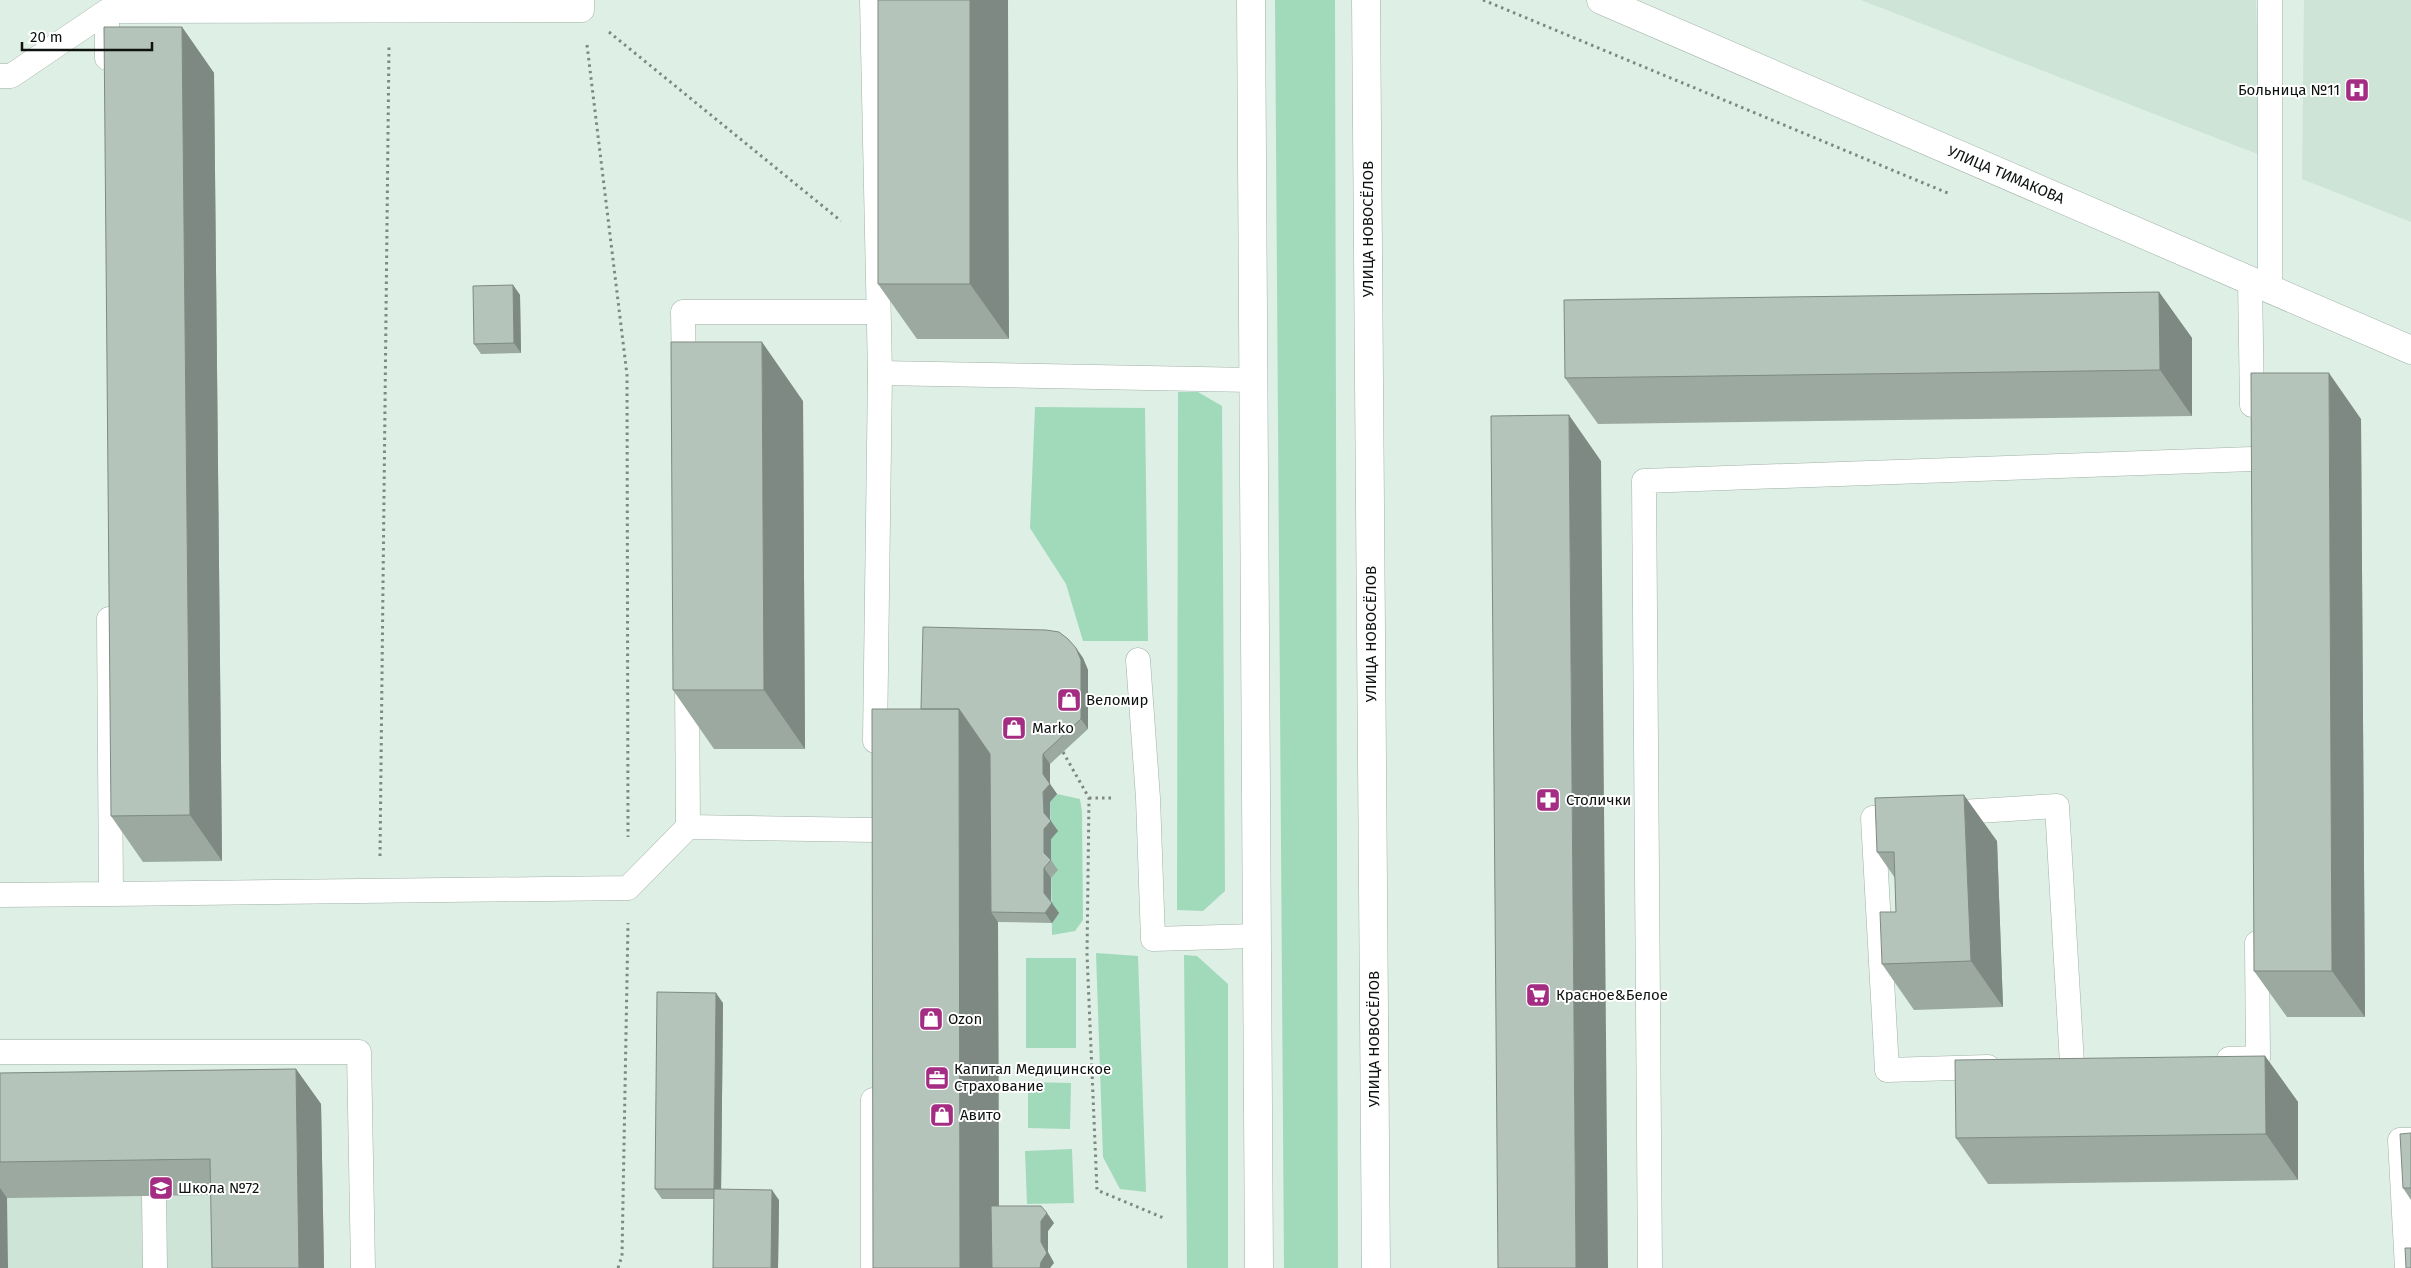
<svg xmlns="http://www.w3.org/2000/svg" width="2411" height="1268" font-family="'Fira Sans',sans-serif">
  <style>
    .built { fill: #cde4d7 }
    .green { fill: #a1d9bb }
    .lines { fill: none; stroke-linecap: round; stroke-linejoin: round }
    .lane-casing { stroke: #a1b1a8; stroke-width: 25 }
    .secondary-casing { stroke: #a1b1a8; stroke-width: 29 }
    .path { stroke: #7c8881; stroke-width: 3; stroke-dasharray: 2.5 4; stroke-linecap: butt }
    .lane { stroke: #fff; stroke-width: 24 }
    .secondary { stroke: #fff; stroke-width: 28 }
    .wall { fill: #9ba9a1 }
    .shaded-wall { fill: #7e8983 }
    .building { fill: #b4c4bb; stroke: #7e8983 }
    .labels { text-anchor: middle; dominant-baseline: central; stroke-width: 4; stroke-linejoin: round; paint-order: stroke }
    .poi-label { font-size: 15px; fill: #0d120f; stroke: #fff; text-anchor: start }
    .street-label { font-size: 15px; fill: #0d120f; stroke: #fff }
  </style>
  <rect width="100%" height="100%" fill="#deefe5"/>
  <path class="built" d="M1861,0H2256L2260,155Z
    M2304,0H2411V222L2302,179Z
    M321,1104L323,1268H0V1109Z"/>
  <path class="green" d="M1275,0H1335L1338,1268H1284Z
    M1178,392H1198L1222,406L1225,891L1203,911L1177,910Z
    M1035,407L1145,408L1148,641H1083L1066,584L1030,528Z
    M1057,794L1080,799L1082,812L1083,920L1075,931L1052,935L1050,802Z
    M1096,953L1138,956L1146,1192L1120,1189L1103,1157Z
    M1184,955L1197,956L1228,984V1268H1187Z
    M1026,958H1076V1048H1026Z
    M1028,1082L1071,1083L1070,1129L1028,1128Z
    M1072,1149L1074,1203L1027,1204L1025,1151Z"/>
  <g class="lines">
    <defs>
      <path id="lane" d="M872,0L880,373L1252,380
        M2270,0V289
        M107,58V11L582,10V0
        M0,76H11L107,11
        M2250,280L2252,405
        M684,373L683,312H878
        M109,619L111,894L628,888L688,827
        M1138,660L1148,798L1153,939L1256,936
        M687,679L688,827L874,830
        M875,741L880,373
        M1945,813L2057,806L2072,1064
        M1907,816L1873,818L1887,1070L1988,1067
        M0,895L111,894
        M0,1052H359L363,1268
        M2229,1059L2258,1058L2257,943
        M154,1196L155,1268
        M873,1268V1100
        M1650,1268L1644,481L2252,459
        M2407,1268L2400,1140H2411"/>
      <path id="secondary" d="M1251,0L1259,1268
        M1366,0L1376,1268
        M1601,0L2411,350"/>
    </defs>
    <use href="#lane" class="lane-casing"/>
    <use href="#secondary" class="secondary-casing"/>
    <path class="path" d="M1483,0L1950,194
      M609,32L841,221
      M587,45L627,375L628,837
      M1063,752L1089,798L1087,954L1097,1190L1166,1219
      M1089,798H1114
      M380,856L389,45
      M618,1268L622,1256L628,923"/>
    <use href="#lane" class="lane"/>
    <use href="#secondary" class="secondary"/>
  </g>
  <path class="wall" d="M878,0L1009,339H917L878,284Z
    M182,27L214,73L222,861L143,862L111,816Z
    M513,285L520,295L521,353L481,354L474,344Z
    M2159,292L2192,338V416L1598,424L1565,378Z
    M803,401L805,749H714L673,690Z
    M2361,419L2365,1017H2287L2254,971Z
    M1076,648L1083,658L1088,670V729L1050,764V784L1057,794L1050,802V821L1058,831L1051,839V860L1058,870L1051,878V902L1059,913L1052,923L998,922L999,1206L1054,1223L1048,1231V1252L1054,1263L873,1268L921,709Z
    M1997,841L2003,1007L1914,1010L1882,964L1896,912L1895,878L1877,852Z
    M723,1003L721,1190L779,1200L778,1268H713L714,1199H662L655,1189Z
    M2265,1056L2298,1102V1180L1988,1184L1956,1138Z
    M296,1069L321,1104L324,1268H212L211,1195L7,1198L0,1268V1073Z
    M2411,1133V1200L2403,1188Z"/>
  <path class="shaded-wall" d="M970,0H1008L1009,339L970,284Z
    M182,27L214,73L222,861L190,815Z
    M513,285L520,295L521,353L514,343Z
    M2159,292L2192,338V416L2160,370Z
    M762,342L803,401L805,749L764,690Z
    M2329,373L2361,419L2365,1017L2332,971Z
    M1569,415L1601,461L1608,1268H1576Z
    M1076,648L1083,658L1088,670V729L1081,719Z
    M959,709L997,764L991,912L998,922L999,1268H960Z
    M1043,754L1050,764V784L1057,794L1050,802V822L1051,821L1058,831L1051,839V861L1044,853Z
    M1964,795L1997,841L2003,1007L1971,961Z
    M1044,868L1051,878V903L1044,893Z
    M1052,903L1059,913L1052,923L1045,913Z
    M716,993L723,1003L721,1199L714,1189Z
    M2265,1056L2298,1102V1180L2266,1134Z
    M296,1069L321,1104L324,1268H299Z
    M0,1188L7,1198L8,1268H0Z
    M772,1190L779,1200L778,1268H771Z
    M1047,1213L1054,1223L1048,1231V1252L1054,1263L1050,1268H1040L1041,1221Z"/>
  <path class="building" d="M878,0H970V284H878Z
    M104,27H182L190,815L111,816Z
    M513,285L514,343L474,344L473,286Z
    M2159,292L2160,370L1565,378L1564,300Z
    M671,342H762L764,690H673Z
    M2251,373H2329L2332,971H2254Z
    M1569,415L1576,1268H1498L1491,416Z
    M923,627L1046,630L1059,632L1068,639L1076,648L1081,660V719L1043,754V774L1050,784L1043,792L1044,813L1051,821L1044,829V853L1051,860L1044,868V893L1052,903L1045,913L991,912L990,754L959,709H921Z
    M872,709H959L960,1268H873Z
    M1964,795L1971,961L1882,964L1880,912H1896L1894,852H1877L1875,798Z
    M657,992L716,993L714,1189L772,1190L771,1268H713L714,1189H655Z
    M2265,1056L2266,1134L1956,1138L1955,1060Z
    M296,1069L299,1268H212L210,1159L0,1162V1073Z
    M2411,1133V1188H2403L2400,1134Z
    M991,1206H1041L1047,1213L1041,1221V1242L1047,1253L1041,1262L1040,1268H992Z
    M2405,1248H2411V1268H2406Z"/>
  <defs>
    <symbol id="hospital-square" viewBox="-11 -11 22 22"><rect x="-9" y="-9" width="18" height="18" rx="4" fill="#a42c83" stroke="#fff"/><path d="M-5-5h3v3.5h4V-5h3V5h-3V1.5h-4V5h-3Z" fill="#fff"/></symbol>
    <symbol id="shop-square" viewBox="-11 -11 22 22"><rect x="-9" y="-9" width="18" height="18" rx="4" fill="#a42c83" stroke="#fff"/><path d="M-5-2.5h2.3a2.7 3.5 0 0 1 5.4 0H5L5.5 6h-11ZM-1.5-2.5h3a1.5 2.3 0 0 0-3 0Z" fill="#fff"/></symbol>
    <symbol id="pharmacy-square" viewBox="-11 -11 22 22"><rect x="-9" y="-9" width="18" height="18" rx="4" fill="#a42c83" stroke="#fff"/><path d="M-2-6h4v4h4v4h-4v4h-4v-4h-4v-4h4Z" fill="#fff"/></symbol>
    <symbol id="supermarket-square" viewBox="-11 -11 22 22"><rect x="-9" y="-9" width="18" height="18" rx="4" fill="#a42c83" stroke="#fff"/><path d="M-6-5.5h2.5l.6 2H6L4.5 2H-2.5L-4.4-4H-6ZM-1.5 3.2a1.3 1.3 0 1 0 .1 0ZM3 3.2a1.3 1.3 0 1 0 .1 0Z" fill="#fff"/></symbol>
    <symbol id="office-square" viewBox="-11 -11 22 22"><rect x="-9" y="-9" width="18" height="18" rx="4" fill="#a42c83" stroke="#fff"/><path d="M-6-3h4V-5.5h4V-3h4V5H-6ZM-1-4.5V-3h2v-1.5ZM-6 0V1H6V0Z" fill="#fff"/></symbol>
    <symbol id="school-square" viewBox="-11 -11 22 22"><rect x="-9" y="-9" width="18" height="18" rx="4" fill="#a42c83" stroke="#fff"/><path d="M0-5L7-2L0 1L-7-2ZM-4 1L0 2.5L4 1V4Q0 6-4 4Z" fill="#fff"/></symbol>
  </defs>
  <g fill-rule="evenodd">
    <use href="#hospital-square" x="2343" y="76" width="28" height="28"/>
    <use href="#shop-square" x="1055" y="686" width="28" height="28"/>
    <use href="#shop-square" x="1000" y="714" width="28" height="28"/>
    <use href="#pharmacy-square" x="1534" y="786" width="28" height="28"/>
    <use href="#supermarket-square" x="1524" y="981" width="28" height="28"/>
    <use href="#shop-square" x="917" y="1005" width="28" height="28"/>
    <use href="#office-square" x="923" y="1064" width="28" height="28"/>
    <use href="#shop-square" x="928" y="1101" width="28" height="28"/>
    <use href="#school-square" x="147" y="1174" width="28" height="28"/>
  </g>
  <g class="labels">
    <g class="poi-label">
      <text x="2340" y="90" text-anchor="end">Больница №11</text>
      <text x="1086" y="700">Веломир</text>
      <text x="1032" y="728">Marko</text>
      <text x="1566" y="800">Столички</text>
      <text x="1556" y="995">Красное&amp;Белое</text>
      <text x="948" y="1019">Ozon</text>
      <text x="954" y="1069">Капитал Медицинское<tspan x="954" dy="17">Страхование</tspan></text>
      <text x="960" y="1115">Авито</text>
      <text x="178" y="1188">Школа №72</text>
    </g>
    <g class="street-label">
      <text transform="translate(2006 175) rotate(23)">УЛИЦА ТИМАКОВА</text>
      <text transform="translate(1368 229) rotate(-90)">УЛИЦА НОВОСЁЛОВ</text>
      <text transform="translate(1371 634) rotate(-90)">УЛИЦА НОВОСЁЛОВ</text>
      <text transform="translate(1374 1039) rotate(-90)">УЛИЦА НОВОСЁЛОВ</text>
    </g>
  </g>
  <path d="M22 42v8h130v-8" fill="none" stroke="#0d120f" stroke-width="2.5"/>
  <text x="30" y="42" font-size="15" fill="#0d120f" stroke="#ffffff" stroke-width="4" paint-order="stroke">20 m</text>
</svg>
